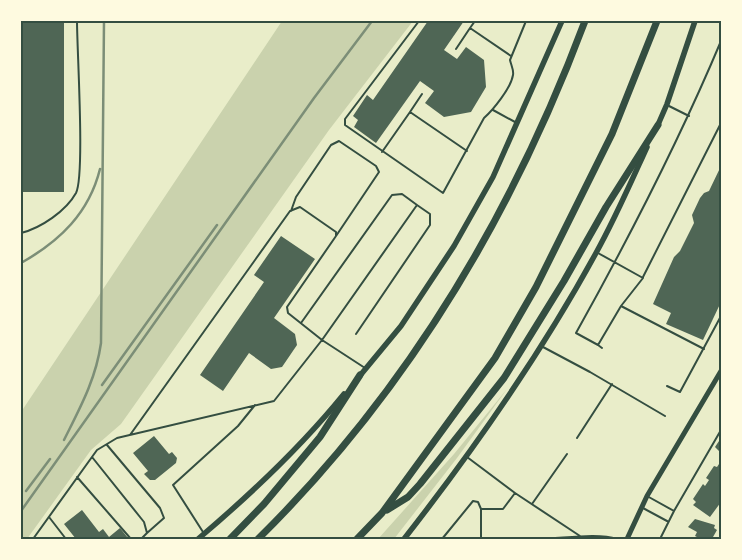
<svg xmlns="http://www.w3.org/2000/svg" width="742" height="560" font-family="Helvetica,sans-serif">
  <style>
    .green { fill: #cad2ad }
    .building { fill: #4f6655 }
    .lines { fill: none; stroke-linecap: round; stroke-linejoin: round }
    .service { stroke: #344e41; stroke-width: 2 }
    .tertiary { stroke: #344e41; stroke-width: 5 }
    .secondary { stroke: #344e41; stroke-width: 5.5 }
    .motorway { stroke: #344e41; stroke-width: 7 }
    .rail { stroke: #7c8e77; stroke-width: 2.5 }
    .neatline { fill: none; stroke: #344e41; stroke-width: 2 }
  </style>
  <rect width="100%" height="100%" fill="#e9edc9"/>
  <path class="green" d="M282,21H413L329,130L121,424L91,450L27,539H21V412Z
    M507,389L457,458L394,539H378L454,454Z"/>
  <path class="building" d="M21,21H64V192H21Z
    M428,21H464L444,50L457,59L466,47L484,60L486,87L471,112L444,117L425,103L434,91L420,81L376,143L354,127L358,120L353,116L367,95L373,100Z
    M721,166V302L703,340L666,324L671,313L653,304L674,257L680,251L694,223L692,215L700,198L704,193L709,191Z
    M281,236L315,259L274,318L295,334L297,345L282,367L271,369L249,353L223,391L200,375L264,282L254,275Z
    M154,436L169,454L172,452L177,458L176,463L155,480H150L144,474L148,471L133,453Z
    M721,438V453L715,447Z
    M719,464L721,502L710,517L693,505L696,502L693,499L703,484L705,486L709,480L706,478L714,466L717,467Z
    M82,510L99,532L103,529L109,537L120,528L128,538L76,539L64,524Z
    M695,519L715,525L714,528L717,530L713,537L701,539L695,536L697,532L688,527Z"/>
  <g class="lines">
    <path class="service" d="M419,21L345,119V125L443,193L484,118C493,110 511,88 513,75C514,70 511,65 510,60L526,21
      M475,21L470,28L511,56
      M456,49L470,28
      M669,106L689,116
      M493,110L515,122
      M410,112L422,94
      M382,152L410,112L467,151
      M291,211L296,197L331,145L339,141L376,166L379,172L336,236
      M21,233C41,228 66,211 76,193C85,175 77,51 77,21
      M598,253L643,278L621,306L598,345L576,333C629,238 679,141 721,41
      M643,277L721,123
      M621,306L704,349
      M356,334L430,225V214L417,205
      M598,345L602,348
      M543,347L590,372L665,416
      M667,386L680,392L721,316
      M130,435L290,211L300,207L336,232V236L287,307L288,313L322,340L417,205L402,194L392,195L301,323
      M577,438L612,384
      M107,445L160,508L164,518L147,533
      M92,457L144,522L147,533L141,539
      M467,457L515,493L580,536L581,539
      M77,477L131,539
      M647,496L674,511
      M532,504L567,454
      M643,508L667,521
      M49,517L66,539
      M203,532L173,485L238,426L255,405
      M33,539L97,450L117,438L274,401L322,340L365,368
      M442,539L473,501L478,502L481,509H503L515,493
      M481,539V509
      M539,539C561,539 597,532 617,539
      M660,539L674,511L721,430"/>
    <path class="tertiary" d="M627,539L647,496L721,371"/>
    <path class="secondary" d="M657,127L667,104L695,21
      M358,378L401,326L454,246L493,177L562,21
      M198,539C250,495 301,447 344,394
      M404,539C475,448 541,354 596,253C615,219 631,182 647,147"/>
    <path class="motorway" d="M387,510L408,497L420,484L504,378L564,281L606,207L658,125
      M230,539L264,504L320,437L360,375
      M258,539C407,392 512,216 585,21
      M357,539L382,513L495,358L536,287L612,134L657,21"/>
    <path class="rail" d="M21,263C60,241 89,213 100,169
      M102,385L217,225
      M64,440C80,408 96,379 101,343L104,21
      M26,491L50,459
      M21,511L314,98L372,21"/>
  </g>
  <rect width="742" height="560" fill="none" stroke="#fefae0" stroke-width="45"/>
  <rect x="22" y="22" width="698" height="516" class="neatline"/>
</svg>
